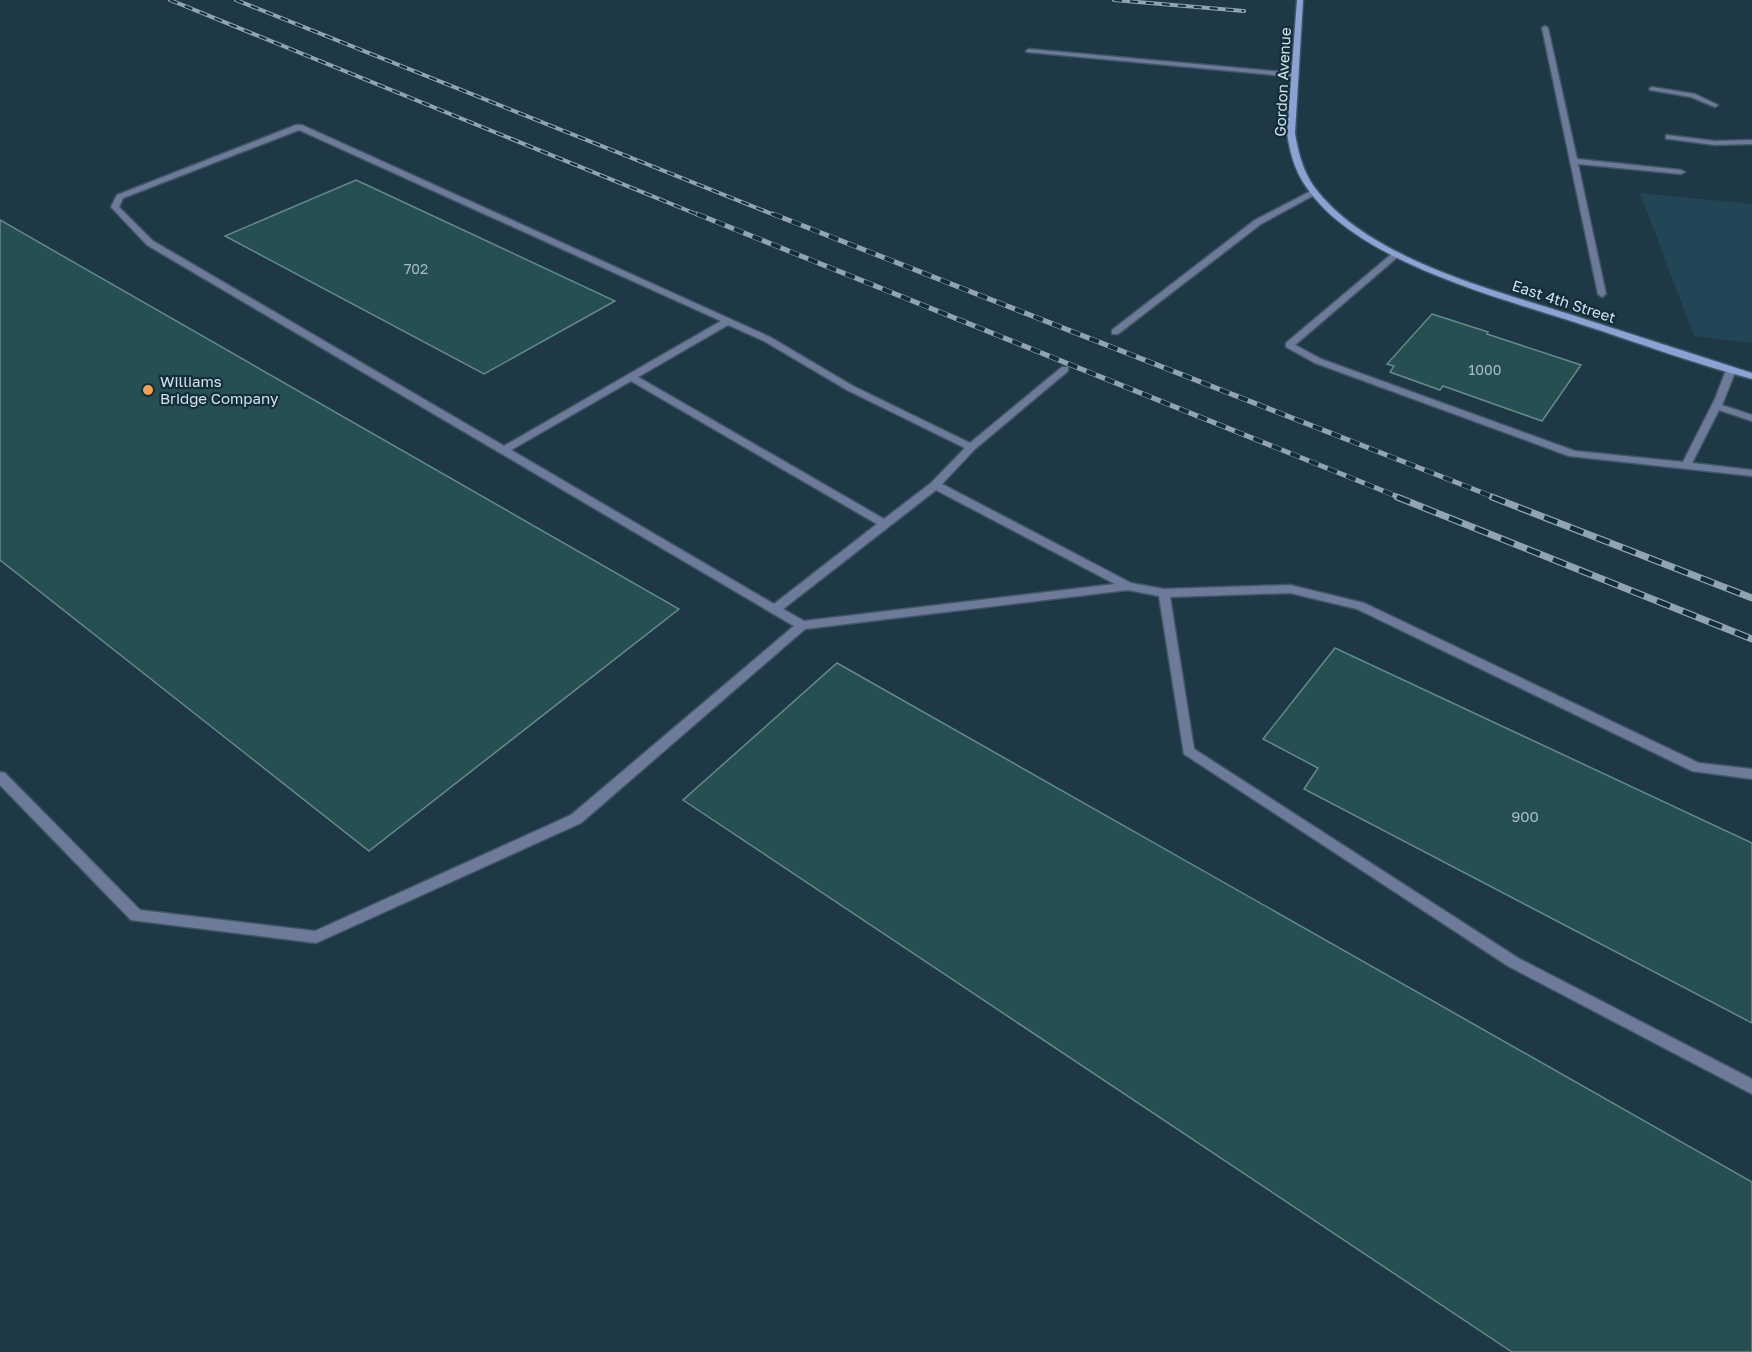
<svg xmlns="http://www.w3.org/2000/svg" width="1752" height="1352" font-family="'Golos Text',sans-serif">
  <style>
    .built { fill: #234656 }
    .building { fill: #254f50; stroke: #668a8a; stroke-width: 1.5 }
    .lines { fill: none; stroke-linecap: round; stroke-linejoin: round }
    .lane-casing { stroke: #3f5764; stroke-width: 3 }
    .secondary-casing { stroke: #3f5764; stroke-width: 3 }
    .lane { fill: #6d7a9a; fill-rule: evenodd }
    .secondary { fill: #8ca1d4; fill-rule: evenodd }
    .rail-far2-casing { stroke: #91a4af; stroke-width: 4 }
    .rail-far1-casing { stroke: #91a4af; stroke-width: 5 }
    .rail-casing { stroke: #91a4af; stroke-width: 7 }
    .rail-far2 { stroke: #132e3b; stroke-width: 2; stroke-dasharray: 8; stroke-linecap: butt }
    .rail-far1 { stroke: #132e3b; stroke-width: 4; stroke-dasharray: 10; stroke-linecap: butt }
    .rail { stroke: #132e3b; stroke-width: 4.5; stroke-dasharray: 14; stroke-linecap: butt }
    .poi-dot { fill: #fa9f4f; stroke: #132e3b; stroke-width: 2 }
    .labels { text-anchor: middle; dominant-baseline: central; stroke-width: 4.5; stroke-linejoin: round; paint-order: stroke }
    .far-number-label { font-size: 14px; fill: #a8bdc4 }
    .far-street-label { font-size: 15px; fill: #d3e2eb; stroke: #132e3b }
    .far-poi-label { font-size: 15px; fill: #d3e2eb; stroke: #132e3b; text-anchor: start }
    .number-label { font-size: 15px; fill: #a8bdc4 }
  </style>
  <rect width="100%" height="100%" fill="#1e3846"/>
  <path class="built" d="M1640,193L1752,204V343L1694,336Z"/>
  <path class="building" d="M356,180L615,301L484,374L225,236Z
    M0,220L679,609L369,851L0,560Z
    M1432,314L1488,332L1487,334L1581,365L1542,421L1443,386L1440,390L1390,372L1394,366L1387,364Z
    M1335,648L1752,843V1023L1304,789L1318,768L1263,739Z
    M837,663L1752,1182V1352H1512L683,800Z"/>
  <g class="lines">
    <defs>
      <path id="lane" d="M1545,26L1548,28L1577,159L1681,170L1685,172L1681,174L1578,164L1606,294L1602,297L1598,294L1542,28Z
        M1029,49L1295,73L1298,75L1295,77L1027,52L1026,51Z
        M1652,87L1695,94L1718,105L1715,107L1691,97L1650,90L1649,89Z
        M296,125H302L770,337L853,386L970,443L1062,367H1068V371L975,449L942,484L1131,583L1164,589L1290,585L1364,603L1699,763L1752,769V779L1692,771L1357,609L1290,593L1170,597L1194,749L1518,958L1752,1079V1094L1508,966L1184,754L1159,596L1128,590L805,629L581,823L316,943L131,920L0,785V772L5,773L140,910L315,931L571,815L794,626L147,245L111,207L117,195ZM299,130L721,321L504,446L153,241L119,207L123,198ZM728,325L764,341L847,390L965,448L931,483L884,519L638,377ZM631,381L877,524L774,604L511,450ZM936,490L1115,584L804,621L783,609Z
        M1666,135L1715,141L1752,140V144L1715,145L1669,139H1666Z
        M1311,191L1318,193L1261,224L1118,334H1112V330L1255,220Z
        M1394,252L1401,254L1295,345L1321,359L1575,451L1683,462L1715,399L1726,370L1728,368H1734L1736,370L1722,405L1752,415V421L1719,410L1692,463L1752,470V476L1569,456L1315,363L1286,347V343Z"/>
      <path id="secondary" d="M1297,0H1303L1295,133C1298,152 1303,172 1315,188C1368,258 1489,289 1569,314C1630,334 1691,353 1752,373V379C1695,364 1639,343 1583,325C1501,298 1357,262 1307,188C1295,172 1290,153 1287,133Z"/>
    </defs>
    <use href="#lane" class="lane-casing"/>
    <use href="#secondary" class="secondary-casing"/>
    <use href="#lane" class="lane"/>
    <use href="#secondary" class="secondary"/>
    <defs>
      <path id="rail-far2" d="M170,0L701,216
        M236,0L777,216
        M1114,0L1244,11"/>
      <path id="rail-far1" d="M697,214L1401,498
        M773,214L1496,498"/>
      <path id="rail" d="M1397,497L1752,639
        M1492,497L1752,598"/>
    </defs>
    <use href="#rail-far2" class="rail-far2-casing"/>
    <use href="#rail-far1" class="rail-far1-casing"/>
    <use href="#rail" class="rail-casing"/>
    <use href="#rail-far2" class="rail-far2"/>
    <use href="#rail-far1" class="rail-far1"/>
    <use href="#rail" class="rail"/>
  </g>
  <circle class="poi-dot" cx="148" cy="390" r="6"/>
  <g class="labels">
    <g class="far-number-label">
      <text x="416" y="268">702</text>
      <text x="1485" y="369">1000</text>
    </g>
    <g class="far-street-label">
      <text transform="translate(1282 82) rotate(-87)">Gordon Avenue</text>
      <text transform="translate(1564 301) rotate(18)">East 4th Street</text>
    </g>
    <g class="far-poi-label">
      <text x="160" y="381">Williams<tspan x="160" dy="17">Bridge Company</tspan></text>
    </g>
    <g class="number-label">
      <text x="1525" y="816">900</text>
    </g>
  </g>
</svg>
